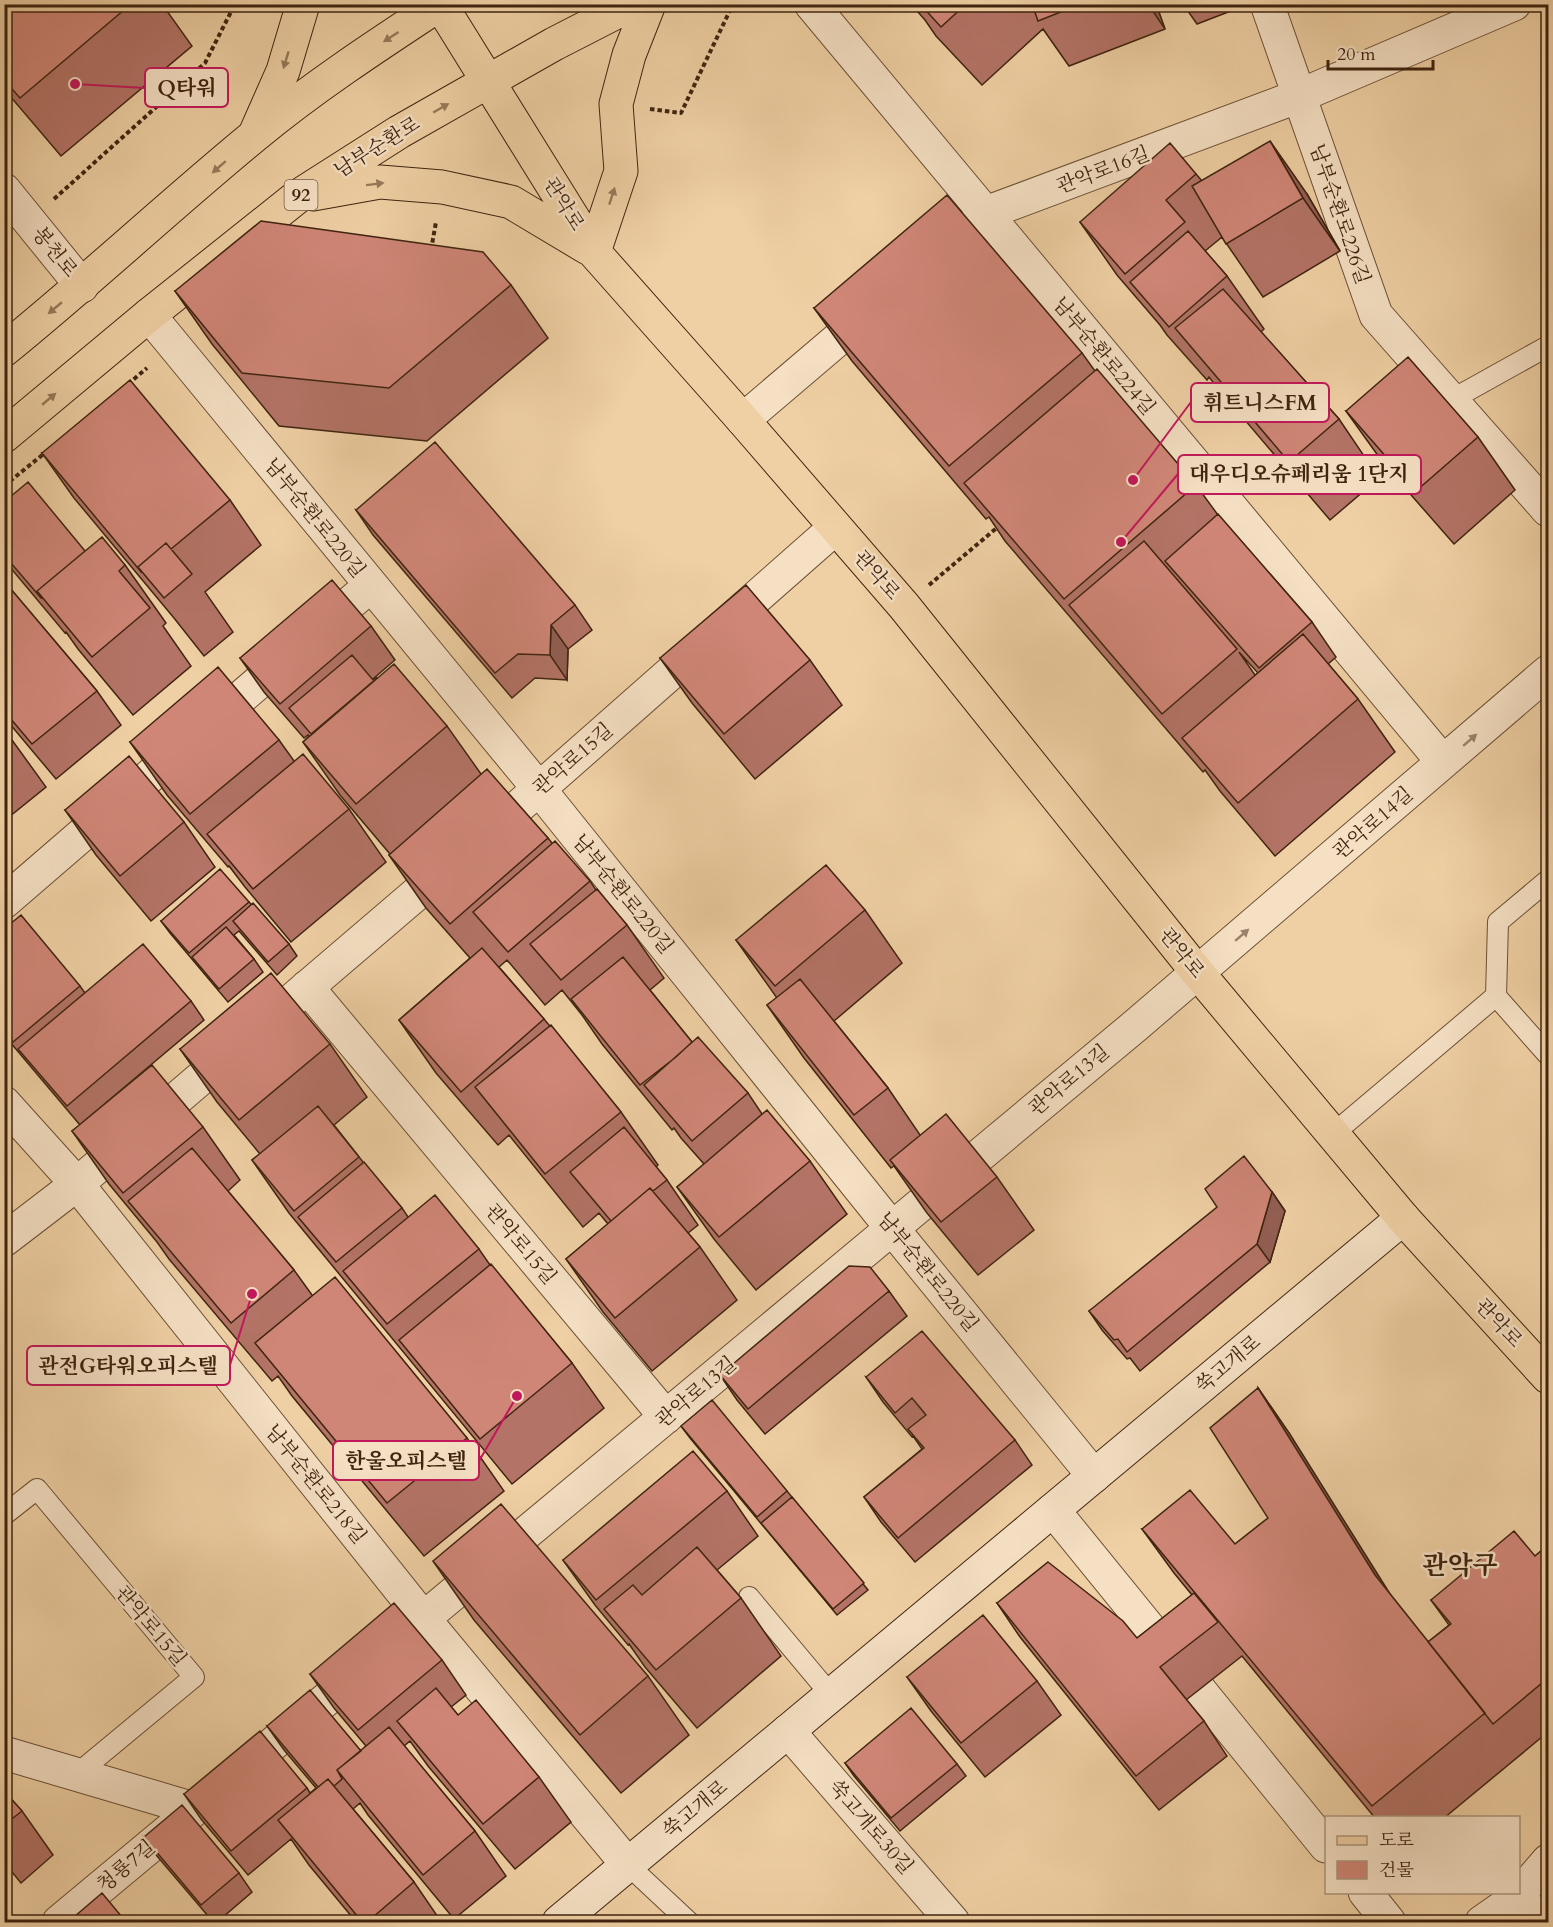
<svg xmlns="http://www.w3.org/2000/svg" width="1553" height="1927" font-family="Cardo,'Noto Serif KR',serif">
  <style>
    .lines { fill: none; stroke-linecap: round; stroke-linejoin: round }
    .service-casing { stroke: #6b4f35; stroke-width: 22 }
    .minor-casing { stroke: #6b4f35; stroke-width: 35 }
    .secondary-casing { stroke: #3f2410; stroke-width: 35 }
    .primary-casing { stroke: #3f2410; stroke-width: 35 }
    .path { stroke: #3f2410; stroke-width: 4; stroke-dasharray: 4.5 3; stroke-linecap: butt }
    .service { stroke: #f5e0c4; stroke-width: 20 }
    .minor { stroke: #f5e0c4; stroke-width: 33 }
    .secondary { stroke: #f5e0c4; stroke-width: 33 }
    .primary { stroke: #efd0a4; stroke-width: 33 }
    .wall { fill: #b37366; stroke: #3f2410; stroke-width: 1.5; fill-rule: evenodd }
    .shaded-wall { fill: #925e53; stroke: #3f2410; stroke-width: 1.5 }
    .building { fill: #d08677; stroke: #3f2410; stroke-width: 1.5 }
    .oneway { fill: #977a5a }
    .oneway2 { fill: #9a826a }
    .labels { text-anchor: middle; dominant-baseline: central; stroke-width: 5; stroke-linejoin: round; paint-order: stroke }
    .shield { fill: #f5e0c4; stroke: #765c46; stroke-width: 1.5 }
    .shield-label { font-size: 18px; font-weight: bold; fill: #3f2410 }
    .street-label { font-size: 20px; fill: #3f2410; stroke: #f5e0c4 }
    .district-label { font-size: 26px; font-weight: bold; fill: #3f2410; stroke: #f5e0c4 }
    .leader { fill: none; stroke: #c2185b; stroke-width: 2 }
    .callout-dot { fill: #c2185b; stroke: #f5e0c4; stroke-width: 2 }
    .callout { fill: #f5e0c4; stroke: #c2185b; stroke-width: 2 }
    .callout-label { font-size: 21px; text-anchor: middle; font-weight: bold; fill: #3f2410 }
  </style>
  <rect width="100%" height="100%" fill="#efd0a4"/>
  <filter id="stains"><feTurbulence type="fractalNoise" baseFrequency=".00333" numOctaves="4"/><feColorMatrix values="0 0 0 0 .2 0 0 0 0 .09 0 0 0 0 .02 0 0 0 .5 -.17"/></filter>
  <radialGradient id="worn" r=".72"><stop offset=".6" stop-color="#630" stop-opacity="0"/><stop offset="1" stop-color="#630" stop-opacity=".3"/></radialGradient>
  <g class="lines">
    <defs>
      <path id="service" d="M1451,400L1548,346
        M1496,996L1548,1055
        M1333,1134L1496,996L1498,922L1548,880
        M4,1515L37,1489L194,1677L77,1774
        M749,1597L831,1695
        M628,1865L689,1922"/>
      <path id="minor" d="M811,4L1443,762
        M1267,4L1376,315L1548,510
        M4,190L82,286
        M970,228L986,213L1299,96L1514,4
        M149,315L539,789L891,1227L1094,1476
        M743,420L871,311
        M4,902L370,586
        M307,987L666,1417
        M4,1103L77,1184L423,1618L628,1865
        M4,1240L77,1184L539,789L835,528
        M1053,1510L1326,1846
        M788,1731L953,1922
        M4,1753L194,1809
        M1365,1892L1389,1922
        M1515,1899L1548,1922
        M59,1922L1135,1026L1548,672
        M1482,1922L1515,1899L1548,1861"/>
      <path id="secondary" d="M559,1922L1403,1218"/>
      <path id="primary" d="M440,4L594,252L743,420L904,606L1198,973L1403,1218L1548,1377
        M256,132L283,71L303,4
        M313,194L380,182L442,187L511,202L588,248
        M594,252L621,171L616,104L629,55L649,4
        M4,350C89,281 169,206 254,136C312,88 376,46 440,4
        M4,436L149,315L297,197L399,132L554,44L632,4"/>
    </defs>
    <use href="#service" class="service-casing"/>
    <use href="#minor" class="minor-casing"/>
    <use href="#secondary" class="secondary-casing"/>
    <use href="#primary" class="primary-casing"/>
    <path class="path" d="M650,109L681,113L733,4
      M54,199L205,63L235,4
      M431,250L436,222
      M128,384L147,368
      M4,486L46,452
      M929,585L999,526"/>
    <use href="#service" class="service"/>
    <use href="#minor" class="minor"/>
    <use href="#secondary" class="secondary"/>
    <use href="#primary" class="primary"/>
  </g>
  <path class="wall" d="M4,4H162L192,46L61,156L4,89Z
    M911,4H1156L1165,29L1069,66L1043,29L982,85L936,36L925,20Z
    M1183,4H1249L1197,24Z
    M1196,174L1202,181L1307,194L1340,251L1263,297L1222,237L1205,251L1227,276L1264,329L1261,332L1339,419L1379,478L1330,520L1216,386L1209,377L1207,380L1167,335L1160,325L1117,275L1080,222Z
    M511,285L548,338L427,441L279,426L212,344L175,291Z
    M814,308L1082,353L1095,371L1196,485L1218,515L1312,622L1336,657L1328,664L1358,699L1395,752L1275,856L1220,791L1205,770L1203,772L1005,541L989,517L986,519L852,361ZM1239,652L1258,673L1255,675Z
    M1346,411L1478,437L1515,490L1454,544L1384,464Z
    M42,453L230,500L261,545L205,592L233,632L204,656L174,618L74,498Z
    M4,502L85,551L125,565L166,623L163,626L191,666L133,715L78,649L66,632L65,633L4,560Z
    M356,510L575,605L592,630L568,649L567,680L535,678L512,698L373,535Z
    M4,581L97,691L121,725L56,779L4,717Z
    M371,626L395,660L373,679L447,726L481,774L548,838L552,843L590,881L596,890L627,925L664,978L650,990L692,1042L748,1093L762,1114L810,1161L847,1214L756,1290L714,1239L677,1187L704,1164L681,1138L674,1128L672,1130L602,1044L582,1015L562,990L545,1005L507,960L499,967L544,1019L621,1112L658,1165L656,1167L667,1180L698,1225L688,1233L700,1247L737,1300L652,1371L603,1312L566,1259L608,1224L599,1213L583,1227L509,1135L498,1145L436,1073L399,1020L470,958L426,908L389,855L390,854L340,795L303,742L309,736L308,735L304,738L264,692L240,658Z
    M660,658L810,660L842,705L755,779L692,703Z
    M4,729L46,787L4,821Z
    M279,740L294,761L349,809L386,862L291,942L245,887L229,866L228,867L167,795L130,742Z
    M65,810L184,822L215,867L151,921L96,855Z
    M249,902L289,944L297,956L277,975L239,931L234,935L254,959L263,972L228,1002L170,933L161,921Z
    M865,910L902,963L834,1021L888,1088L920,1135L997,1177L1034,1230L978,1275L927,1213L894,1166L891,1168L804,1058L767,1005L777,998L736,940Z
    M4,929L80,986L85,993L191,1001L204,1020L83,1122L203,1127L240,1180L228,1191L294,1270L312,1295L467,1438L504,1491L424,1556L292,1396L278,1376L272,1381L169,1259L157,1242L109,1184L72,1131L80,1125L4,1035Z
    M330,1044L367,1097L334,1125L363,1162L402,1208L408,1217L479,1249L490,1265L572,1363L604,1408L512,1484L289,1213L252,1160L260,1154L217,1102L180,1049Z
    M1272,1192L1285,1211L1270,1262L1140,1371L1130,1358L1127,1359L1102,1330L1089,1311Z
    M889,1291L907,1316L765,1434L737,1400L720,1375Z
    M866,1377L1015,1440L1032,1465L915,1562L881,1522L864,1497L922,1449L913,1436L912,1437L883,1402Z
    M1258,1388L1289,1433L1390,1594L1428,1642L1449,1625L1431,1600L1535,1556L1548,1545V1732L1444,1818H1375L1242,1656L1186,1700L1204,1721L1227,1756L1159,1810L1020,1637L997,1603L1137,1638L1192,1595L1174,1573L1142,1529L1235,1544L1268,1518Z
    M681,1426L787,1491L868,1590L837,1615L690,1438Z
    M727,1491L758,1536L717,1570L741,1598L781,1656L697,1728L645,1667L629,1644L628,1645L595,1605L563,1560Z
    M433,1561L648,1676L689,1735L621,1793L474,1620Z
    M442,1660L466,1695L451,1707L458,1715L539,1777L571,1822L515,1869L428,1766L410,1741L404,1746L475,1831L506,1876L454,1919L368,1815L360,1803L353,1809L414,1882L442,1923H357L309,1865L291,1839L248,1875L201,1819L184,1794L307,1788L310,1793L316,1788L284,1750L267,1726L361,1751L366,1746L334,1708L310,1674Z
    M907,1677L1037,1681L1061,1715L985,1777L931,1711Z
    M845,1763L957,1764L966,1776L900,1831L854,1776Z
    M4,1791L22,1811L53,1855L21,1883L8,1867L4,1871Z
    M144,1837L239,1873L252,1892L216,1923H214L157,1856Z"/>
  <path class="shaded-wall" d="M1148,4H1156L1165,29Z
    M1270,141L1307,194L1340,251L1303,198Z
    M551,625L568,649L567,680L550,655Z
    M1272,1192L1285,1211L1270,1262L1257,1244Z
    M1258,1388L1289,1433L1406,1620L1375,1575Z"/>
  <path class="building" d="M4,4H131L20,98L4,80Z
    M920,4H966L941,27Z
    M1032,4H1081L1038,21Z
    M1270,141L1303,198L1226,244L1192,186Z
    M1170,143L1196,174L1166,200L1185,222L1125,274L1080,222Z
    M947,195L1082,353L949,466L814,308Z
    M261,221L483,252L511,285L389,388L242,373L175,291Z
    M1188,231L1227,276L1169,327L1130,282Z
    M1223,289L1339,419L1289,462L1175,328Z
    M1408,357L1478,437L1416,491L1346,411Z
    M1097,369L1196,485L1064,599L964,483Z
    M130,380L230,500L171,549L166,543L138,567L142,573L42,453Z
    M435,442L575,605L551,625L550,655L518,654L495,673L356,510Z
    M28,482L85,551L37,591L42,597L41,598L4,555V502Z
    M1218,514L1312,622L1259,668L1165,561Z
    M102,537L125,565L119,571L150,608L92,657L37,591Z
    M1144,541L1237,649L1162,714L1069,605Z
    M166,543L192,574L164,598L138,567Z
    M332,580L371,626L280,704L240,658Z
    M4,581L97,691L32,744L4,711Z
    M746,585L810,660L724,734L660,658Z
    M1303,634L1358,699L1238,803L1182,738Z
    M352,655L373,680L376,677L377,678L311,734L289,708Z
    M394,664L447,726L356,804L303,742Z
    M218,667L279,740L190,814L130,742Z
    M4,729L9,734L4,737Z
    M303,754L349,809L253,889L207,834Z
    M129,756L184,822L120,876L65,810Z
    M487,769L548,838L450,924L389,855Z
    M555,841L590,881L508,952L473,912Z
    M826,865L865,910L775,986L736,940Z
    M220,869L249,902L189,953L161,921Z
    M597,889L627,925L561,980L530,944Z
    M253,903L289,944L268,962L233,921Z
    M21,915L80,986L13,1042L4,1032V929Z
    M226,927L254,959L219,989L192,957Z
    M143,944L191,1001L67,1106L18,1049Z
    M482,948L544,1019L461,1092L399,1020Z
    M623,957L692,1042L676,1057L640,1085L571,999Z
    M271,973L330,1044L239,1120L180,1049Z
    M800,979L888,1088L854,1115L767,1005Z
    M551,1025L621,1112L545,1174L475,1087Z
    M698,1037L748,1093L692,1141L644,1085Z
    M152,1065L203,1127L123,1193L72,1131Z
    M318,1106L359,1157L294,1211L252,1160Z
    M767,1110L810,1161L719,1237L677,1187Z
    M946,1114L997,1177L941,1222L890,1160Z
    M624,1127L667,1180L653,1191L650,1188L611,1221L570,1172Z
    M192,1148L294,1270L231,1323L128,1201Z
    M1244,1156L1272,1192L1257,1244L1127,1352L1118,1339L1114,1340L1089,1311L1217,1207L1205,1189Z
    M364,1162L402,1208L336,1262L298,1217Z
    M650,1188L700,1247L615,1318L566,1259Z
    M435,1195L479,1249L387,1324L343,1271Z
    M491,1264L572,1363L480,1439L399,1340Z
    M849,1266L870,1267L889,1291L748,1409L720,1375Z
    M335,1277L467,1438L387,1503L255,1343Z
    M922,1331L1015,1440L898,1538L864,1497L924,1448L908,1429L926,1415L912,1398L895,1413L866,1377Z
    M1258,1388L1375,1575L1485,1713L1372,1806L1142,1529L1190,1490L1235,1544L1268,1518L1210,1428Z
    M712,1400L787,1491L757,1517L681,1426Z
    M693,1451L727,1491L596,1600L563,1560Z
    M792,1497L864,1583L833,1609L761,1523Z
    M501,1504L648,1676L580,1735L433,1561Z
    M1514,1531L1535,1556L1548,1545V1678L1493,1724L1428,1642L1451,1624L1431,1600Z
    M697,1547L741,1598L656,1670L604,1609L633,1585L642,1595Z
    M1048,1562L1123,1621L1137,1638L1194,1593L1218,1622L1160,1667L1204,1721L1136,1776L997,1603Z
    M394,1603L442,1660L358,1730L310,1674Z
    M983,1615L1037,1681L961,1743L907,1677Z
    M436,1688L458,1715L476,1700L539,1777L483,1824L397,1721Z
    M310,1690L361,1751L337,1770L342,1779L334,1786L328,1779L318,1787L267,1726Z
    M911,1708L957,1764L891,1818L845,1763Z
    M389,1727L475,1831L423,1875L337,1770Z
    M260,1731L307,1788L231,1851L184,1794Z
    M328,1779L414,1882L366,1923H363L278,1820Z
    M4,1791L22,1811L4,1825Z
    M182,1805L239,1873L201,1905L144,1837Z
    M102,1893L127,1923H67Z"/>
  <defs><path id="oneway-solid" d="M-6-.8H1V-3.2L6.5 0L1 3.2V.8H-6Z" transform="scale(1.5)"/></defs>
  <g class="oneway">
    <use href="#oneway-solid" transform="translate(391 37) rotate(147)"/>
    <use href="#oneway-solid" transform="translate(286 60) rotate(107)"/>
    <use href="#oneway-solid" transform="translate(441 108) rotate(-30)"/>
    <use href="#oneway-solid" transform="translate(219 167) rotate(139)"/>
    <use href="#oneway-solid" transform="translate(375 184) rotate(-7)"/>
    <use href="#oneway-solid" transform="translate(612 196) rotate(-72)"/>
    <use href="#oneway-solid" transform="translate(55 308) rotate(140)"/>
    <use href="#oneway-solid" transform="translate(49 399) rotate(-40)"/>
  </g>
  <g class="oneway2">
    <use href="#oneway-solid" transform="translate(1470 740) rotate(-41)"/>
    <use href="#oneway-solid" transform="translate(1242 935) rotate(-41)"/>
  </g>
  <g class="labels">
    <rect class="shield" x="284.5" y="180" width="33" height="30" rx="4.5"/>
    <g class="shield-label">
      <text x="301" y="195">92</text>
    </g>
    <g class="street-label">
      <text transform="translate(377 147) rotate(-32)">남부순환로</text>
      <text transform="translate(1103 170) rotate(-21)">관악로16길</text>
      <text transform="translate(564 204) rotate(58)">관악로</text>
      <text transform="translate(1340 214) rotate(71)">남부순환로226길</text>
      <text transform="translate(55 252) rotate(51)">봉천로</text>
      <text transform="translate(1104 356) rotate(50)">남부순환로224길</text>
      <text transform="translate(315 518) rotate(51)">남부순환로220길</text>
      <text transform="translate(877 575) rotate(49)">관악로</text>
      <text transform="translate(573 759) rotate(-41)">관악로15길</text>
      <text transform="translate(1373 823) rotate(-41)">관악로14길</text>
      <text transform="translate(623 894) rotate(51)">남부순환로220길</text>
      <text transform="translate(1182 953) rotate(51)">관악로</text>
      <text transform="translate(1069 1080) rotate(-40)">관악로13길</text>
      <text transform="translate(521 1244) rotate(50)">관악로15길</text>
      <text transform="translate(928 1272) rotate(51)">남부순환로220길</text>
      <text transform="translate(1499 1323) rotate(47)">관악로</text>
      <text transform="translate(1228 1364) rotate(-40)">쑥고개로</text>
      <text transform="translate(696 1392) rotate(-40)">관악로13길</text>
      <text transform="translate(316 1484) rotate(51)">남부순환로218길</text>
      <text transform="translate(151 1626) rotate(50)">관악로15길</text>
      <text transform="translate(695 1809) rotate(-40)">쑥고개로</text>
      <text transform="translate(871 1827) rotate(49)">쑥고개로30길</text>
      <text transform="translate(126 1866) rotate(-40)">청룡7길</text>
    </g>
    <g class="district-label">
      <text x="1460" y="1565">관악구</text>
    </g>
  </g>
  <path class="leader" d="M75 84L145 88M1133 480L1191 402M1121 542L1178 474M252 1294L230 1365M517 1396L479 1461"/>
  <g class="callout-dot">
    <circle cx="75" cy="84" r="6"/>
    <circle cx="1133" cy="480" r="6"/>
    <circle cx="1121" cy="542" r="6"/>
    <circle cx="252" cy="1294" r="6"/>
    <circle cx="517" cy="1396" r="6"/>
  </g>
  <g class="callout">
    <rect x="145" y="68" width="83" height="39" rx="6"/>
    <rect x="1191" y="383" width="138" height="39" rx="6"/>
    <rect x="1178" y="455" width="243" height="39" rx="6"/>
    <rect x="27" y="1346" width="203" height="39" rx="6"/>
    <rect x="333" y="1441" width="146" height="39" rx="6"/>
  </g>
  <g class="callout-label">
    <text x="187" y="95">Q타워</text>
    <text x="1260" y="410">휘트니스FM</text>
    <text x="1299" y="481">대우디오슈페리움 1단지</text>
    <text x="128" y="1373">관전G타워오피스텔</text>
    <text x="406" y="1468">한울오피스텔</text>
  </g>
  <rect width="1553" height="1927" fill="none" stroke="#efd0a4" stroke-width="24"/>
  <rect x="6" y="6" width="1541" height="1915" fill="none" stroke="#3f2410" stroke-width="3"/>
  <rect x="12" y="12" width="1529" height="1903" fill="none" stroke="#3f2410" stroke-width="1.5"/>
  <rect x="1325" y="1816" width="195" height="78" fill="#f5e0c4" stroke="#ac957c" stroke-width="1.5"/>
  <rect x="1337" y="1836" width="30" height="9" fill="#efd0a4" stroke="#ac957c" stroke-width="1.5"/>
  <text x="1379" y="1846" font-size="18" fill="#3f2410">도로</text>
  <rect x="1337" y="1861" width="30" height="18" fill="#d08677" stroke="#ac957c" stroke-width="1.5"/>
  <text x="1379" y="1876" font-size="18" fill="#3f2410">건물</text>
  <path d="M1328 60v9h105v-9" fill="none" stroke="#3f2410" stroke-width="3"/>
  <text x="1337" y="60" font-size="18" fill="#3f2410" stroke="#f5e0c4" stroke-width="4.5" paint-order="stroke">20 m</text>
  <rect width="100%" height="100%" filter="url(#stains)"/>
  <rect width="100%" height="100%" fill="url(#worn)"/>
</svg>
